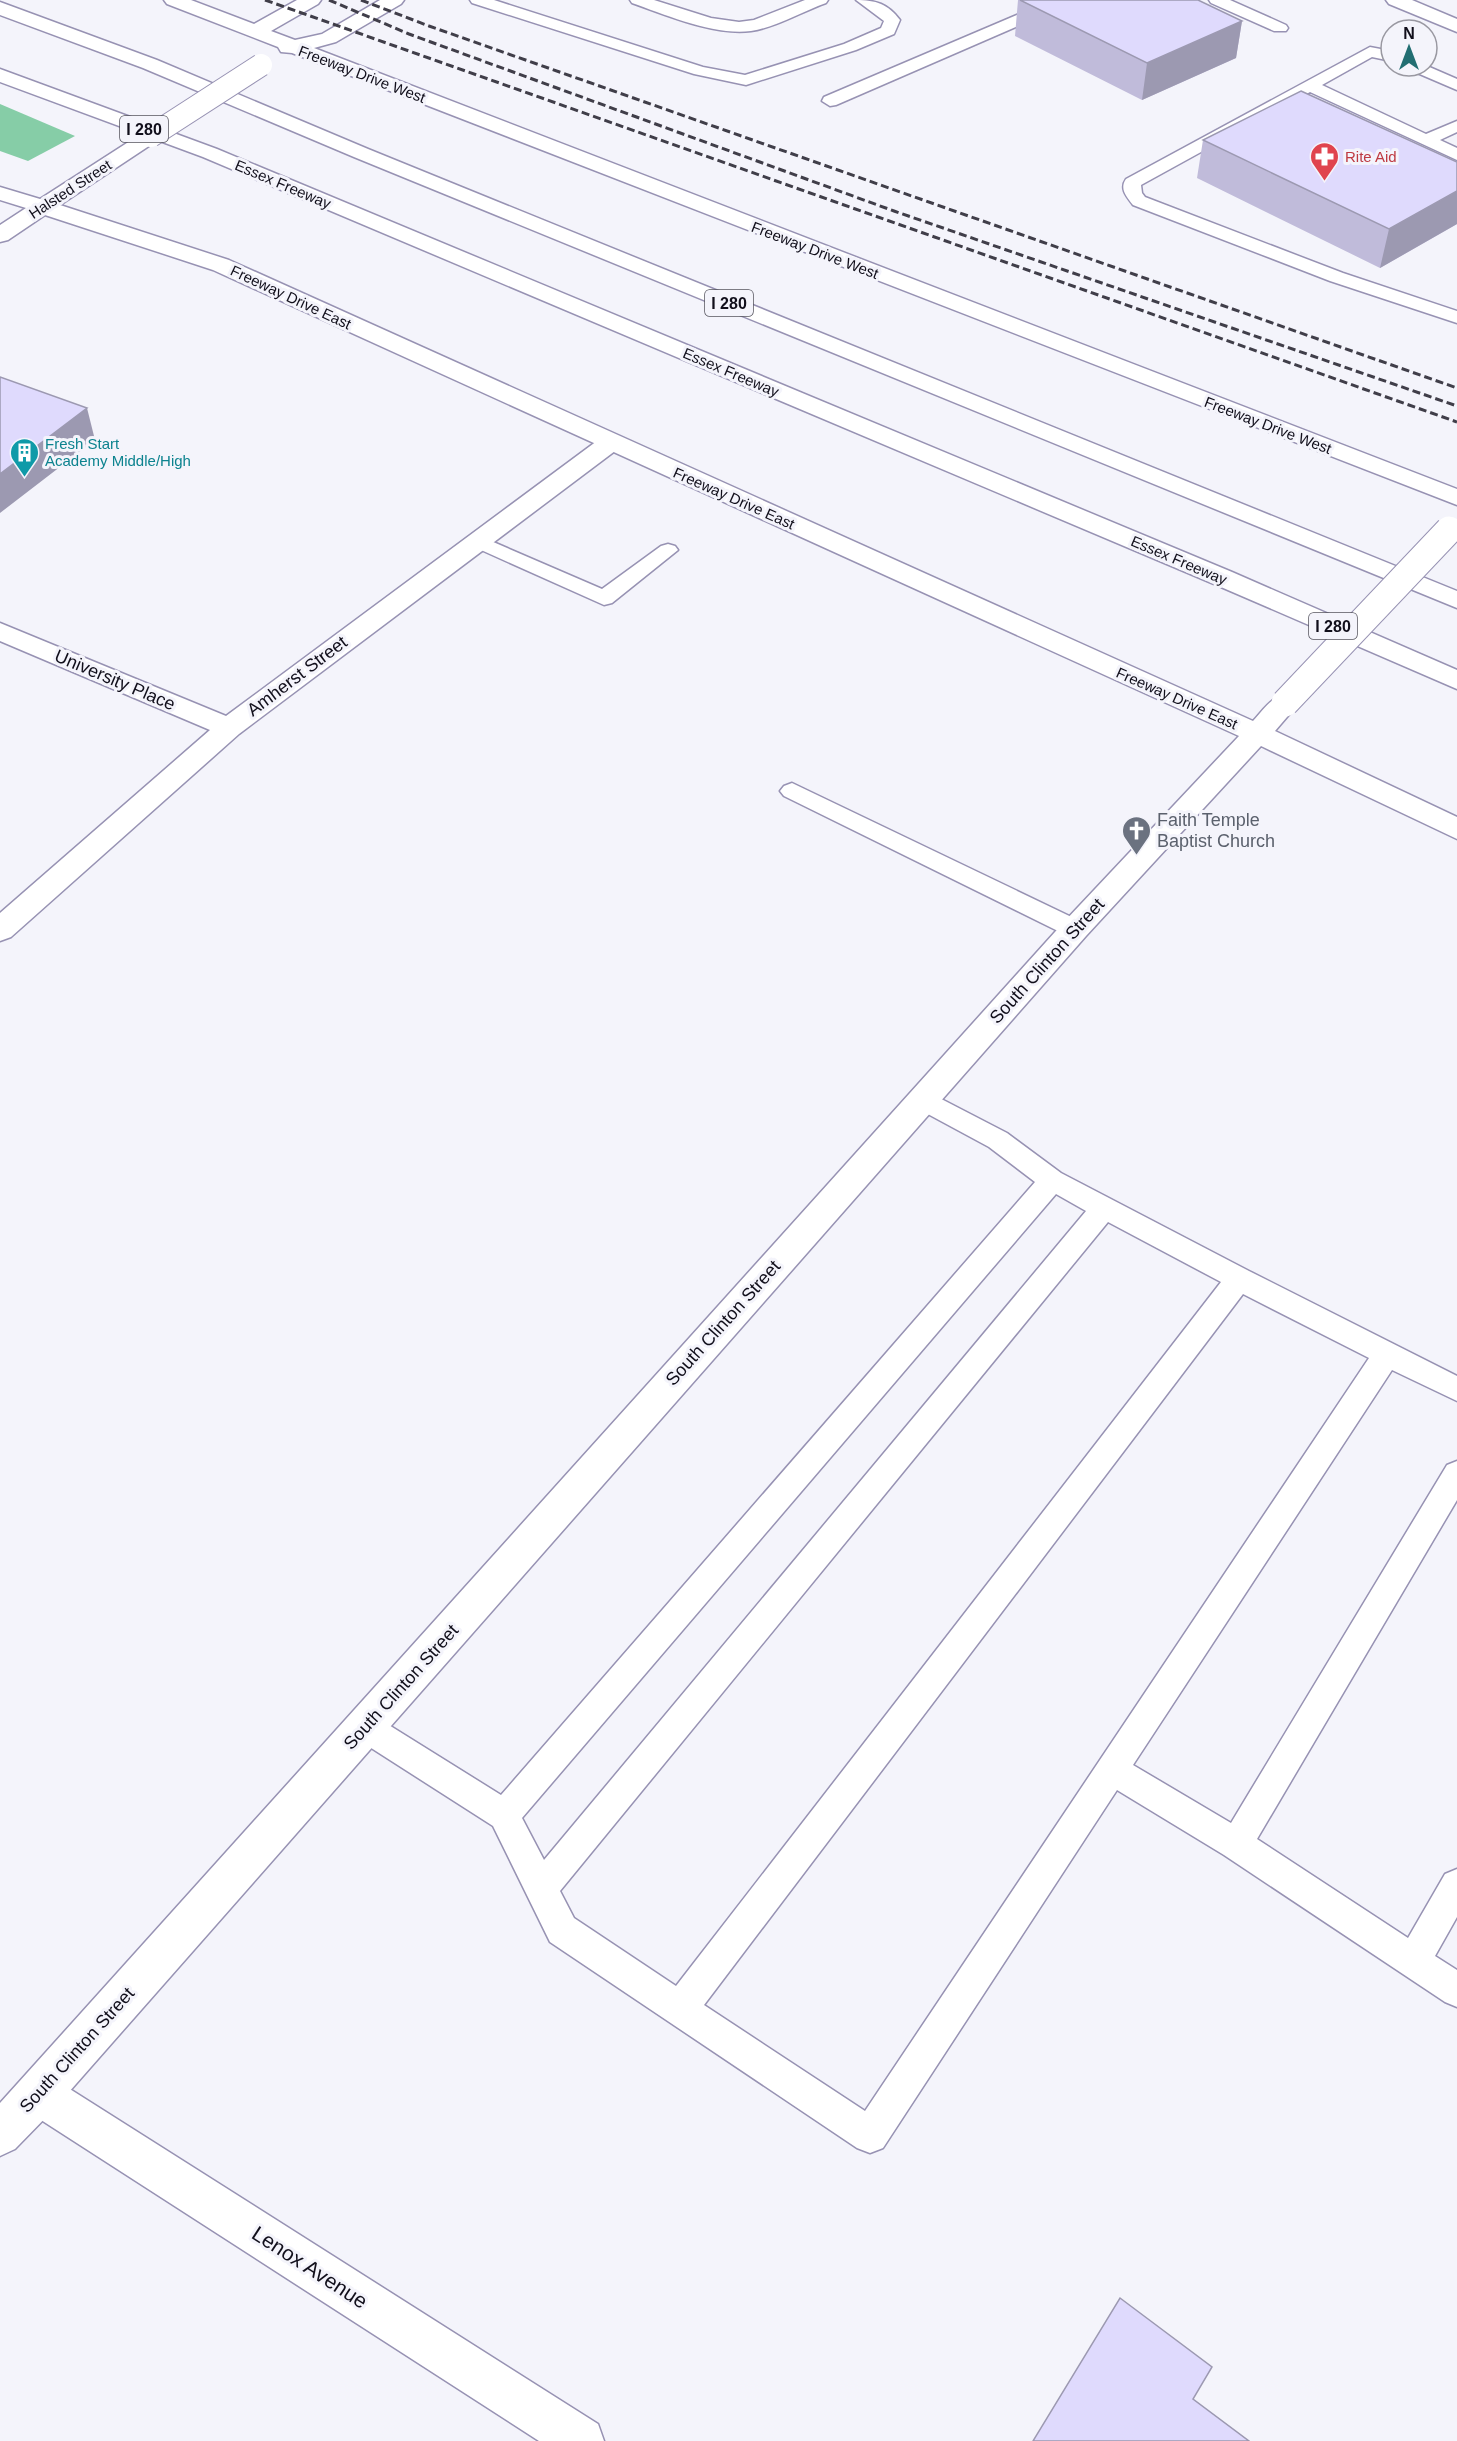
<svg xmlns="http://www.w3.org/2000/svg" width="1457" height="2441" font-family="Helvetica,sans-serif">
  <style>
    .forest { fill: #86cda7 }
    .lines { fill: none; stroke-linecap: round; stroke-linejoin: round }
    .lane-casing { stroke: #9792b3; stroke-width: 3 }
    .street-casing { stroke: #9792b3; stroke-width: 3 }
    .secondary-casing { stroke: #9792b3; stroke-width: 3 }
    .primary-casing { stroke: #9792b3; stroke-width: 3 }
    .highway-casing { stroke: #9792b3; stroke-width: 3 }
    .lane { fill: #fff; fill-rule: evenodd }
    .street { fill: #fff; fill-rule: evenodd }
    .secondary { fill: #fff; fill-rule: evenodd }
    .primary { fill: #fff; fill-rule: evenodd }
    .highway { fill: #fff; fill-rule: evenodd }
    .rail { stroke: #403e49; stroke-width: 3; stroke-dasharray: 8 4; stroke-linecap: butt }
    .secondary-bridge-far1-casing { stroke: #9792b3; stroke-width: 24; stroke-linecap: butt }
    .secondary-bridge-casing { stroke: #9792b3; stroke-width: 29; stroke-linecap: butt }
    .secondary-bridge-far1 { stroke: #fff; stroke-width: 22 }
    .secondary-bridge { stroke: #fff; stroke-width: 27 }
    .wall { fill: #c0bbda }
    .shaded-wall { fill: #9c99b1 }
    .building { fill: #dfdafd; stroke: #9c99b1; stroke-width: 1.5 }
    .labels { text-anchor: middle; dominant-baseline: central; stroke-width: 6; stroke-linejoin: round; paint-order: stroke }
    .far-street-label { font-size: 15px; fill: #110f1b; stroke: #f4f4fb }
    .far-health-label { font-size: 15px; fill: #be3a42; stroke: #f4f4fb; text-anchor: start }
    .far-culture-label { font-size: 15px; fill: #0d838f; stroke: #f4f4fb; text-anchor: start }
    .shield { fill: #f4f4fb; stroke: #55545e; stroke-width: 1.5 }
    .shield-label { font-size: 16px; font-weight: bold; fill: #110f1b }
    .street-label { font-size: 18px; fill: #110f1b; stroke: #f4f4fb }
    .worship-label { font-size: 18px; fill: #5b616d; stroke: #f4f4fb; text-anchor: start }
    .near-street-label { font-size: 21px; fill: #110f1b; stroke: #f4f4fb }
  </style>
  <rect width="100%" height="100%" fill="#f4f4fb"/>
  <path class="forest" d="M0,104L75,136L28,161L0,151Z"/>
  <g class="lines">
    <defs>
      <path id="lane" d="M470,0H494L703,67L745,75L844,44L881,28L884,21L856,0C876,0 888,4 900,20L894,34L856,50L746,85L694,74L472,3Z
        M630,0H654L711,18L739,22L754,20L805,0H828L826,3C801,12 777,27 751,31C715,36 666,15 632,3Z
        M1052,0H1073L1071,3L836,105L830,106L822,101L824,97Z
        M1209,0H1230L1286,25L1288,28L1286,31H1274L1211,3Z
        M1370,47L1391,51V61L1372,57L1322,85L1426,134L1457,121V132L1440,140L1457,148V160L1310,92L1141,185L1142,193L1145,197L1343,273L1457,311V323L1330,281L1133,205C1127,197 1119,189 1126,179Z
        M1406,66H1427L1457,79V90L1408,69Z
        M477,535L602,589L661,546L668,544L675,546L678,550L612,603L604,605L470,545L467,541L470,537Z
        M792,783L1084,923L1087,929L1084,935L1075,938L1066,935L784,796L780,791L784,786Z
        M922,1089L1007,1133L1061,1173L1249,1271L1457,1376V1401L1392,1370L1133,1765L1231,1823L1447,1465L1457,1461V1500L1257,1839L1408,1938L1445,1874L1457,1869V1917L1435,1956L1457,1970V2007L1445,2002L1224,1855L1117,1790L883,2148L870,2153L857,2148L550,1942L493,1826L354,1737L349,1727L354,1717L365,1712L376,1717L501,1795L1035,1182L989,1147L913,1106L909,1099L913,1092ZM1056,1194L1086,1211L544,1860L522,1818ZM1108,1222L1221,1282L676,1986L574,1918L560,1891ZM1243,1294L1369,1358L865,2111L704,2005Z"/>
      <path id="street" d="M610,436L619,438L622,443L619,448L239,734L11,937L0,941V913L210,730L0,641V623L226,716L601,438Z
        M39,2073L54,2079L598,2424L604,2441H539L24,2109L18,2094L24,2079Z"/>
      <path id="secondary" d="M164,0H191L254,24L297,0H321L318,4L271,31L295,40L322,34L380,0H404L401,4L336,42L314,48L1457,489V505L292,53L281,52L278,47L167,4Z
        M151,130L158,132L161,136L158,140L60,205L229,260L1253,721C1266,707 1274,691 1295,697L1299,703L1275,731L1457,817V839L1261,746L1086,936L54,2109L15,2149L0,2156V2103L1064,922L1239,736L213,270L45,215L8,240L0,242V225L26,208L0,200V187L40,199L144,132Z"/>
      <path id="primary" d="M1386,0H1412L1457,19V32L1389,4Z"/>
      <path id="highway" d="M0,2L157,60L368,149L1457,591V608L354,157L143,68L0,15Z
        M0,69L217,149L1232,572L1457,670V689L1214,584L203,157L0,82Z"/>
    </defs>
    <use href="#lane" class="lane-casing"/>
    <use href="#street" class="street-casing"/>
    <use href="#secondary" class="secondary-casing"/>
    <use href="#primary" class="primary-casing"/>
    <use href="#highway" class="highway-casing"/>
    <use href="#lane" class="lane"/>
    <use href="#street" class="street"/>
    <use href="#secondary" class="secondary"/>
    <use href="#primary" class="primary"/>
    <use href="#highway" class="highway"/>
    <path class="rail" d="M265,0L1457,422
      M329,0L409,34L894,211L1457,406
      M361,0L429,26L1457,388"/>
    <defs>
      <path id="secondary-bridge-far1" d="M151,136L261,65"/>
      <path id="secondary-bridge" d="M1285,703L1449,530"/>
    </defs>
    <use href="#secondary-bridge-far1" class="secondary-bridge-far1-casing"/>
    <use href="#secondary-bridge" class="secondary-bridge-casing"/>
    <use href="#secondary-bridge-far1" class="secondary-bridge-far1"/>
    <use href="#secondary-bridge" class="secondary-bridge"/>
  </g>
  <path class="wall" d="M1018,0H1198L1242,21L1236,58L1142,100L1015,36Z
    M1203,140L1457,162V224L1380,268L1197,178Z"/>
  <path class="shaded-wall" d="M1242,21L1236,58L1142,100L1147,63Z
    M1457,191V224L1380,268L1389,229Z
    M87,408L95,440L0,513V474Z"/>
  <path class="building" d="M1020,0H1198L1242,21L1147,63Z
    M1301,91L1457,162V191L1389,229L1203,140Z
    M0,377L87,408L0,474Z
    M1120,2298L1212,2367L1193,2399L1249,2441H1033Z"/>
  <defs>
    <symbol id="pharmacy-pin" viewBox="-11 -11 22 30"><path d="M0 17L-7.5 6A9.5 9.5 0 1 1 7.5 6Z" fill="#e0444e" stroke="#f4f4fb"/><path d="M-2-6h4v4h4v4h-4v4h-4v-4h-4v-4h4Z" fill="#fff"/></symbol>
    <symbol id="building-pin" viewBox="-11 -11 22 30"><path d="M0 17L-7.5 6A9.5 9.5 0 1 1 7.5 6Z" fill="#0f9aa8" stroke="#f4f4fb"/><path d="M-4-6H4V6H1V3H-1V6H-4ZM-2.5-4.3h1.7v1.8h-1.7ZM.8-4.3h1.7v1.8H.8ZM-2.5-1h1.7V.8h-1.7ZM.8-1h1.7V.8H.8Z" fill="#fff"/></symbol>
    <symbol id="church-pin" viewBox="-11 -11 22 30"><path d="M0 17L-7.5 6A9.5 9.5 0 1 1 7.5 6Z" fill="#6b7280" stroke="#f4f4fb"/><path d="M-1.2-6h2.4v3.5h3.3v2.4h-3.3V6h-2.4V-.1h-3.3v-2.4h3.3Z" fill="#fff"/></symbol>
  </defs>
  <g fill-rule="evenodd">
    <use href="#pharmacy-pin" x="1308" y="140" width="33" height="45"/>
    <use href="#building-pin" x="8" y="436" width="33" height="45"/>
    <use href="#church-pin" x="1120" y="814" width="33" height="45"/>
  </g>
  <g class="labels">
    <g class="far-street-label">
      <text transform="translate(362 74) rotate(21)">Freeway Drive West</text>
      <text transform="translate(283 184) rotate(23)">Essex Freeway</text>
      <text transform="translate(70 189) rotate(-33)">Halsted Street</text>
      <text transform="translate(815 250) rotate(21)">Freeway Drive West</text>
      <text transform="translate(291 297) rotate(25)">Freeway Drive East</text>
      <text transform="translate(731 372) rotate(23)">Essex Freeway</text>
      <text transform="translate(1268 425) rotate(21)">Freeway Drive West</text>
      <text transform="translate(734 498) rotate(24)">Freeway Drive East</text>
      <text transform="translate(1179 560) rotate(23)">Essex Freeway</text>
      <text transform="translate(1177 698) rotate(24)">Freeway Drive East</text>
    </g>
    <g class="far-health-label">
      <text x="1345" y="156">Rite Aid</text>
    </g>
    <g class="far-culture-label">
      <text x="45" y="443">Fresh Start<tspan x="45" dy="17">Academy Middle/High</tspan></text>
    </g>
    <g class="shield">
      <rect x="120" y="116" width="48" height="26" rx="4.5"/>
      <rect x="705" y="290" width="48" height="26" rx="4.5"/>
      <rect x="1309" y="613" width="48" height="26" rx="4.5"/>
    </g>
    <g class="shield-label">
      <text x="144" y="129">I 280</text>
      <text x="729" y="303">I 280</text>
      <text x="1333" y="626">I 280</text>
    </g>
    <g class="street-label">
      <text transform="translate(297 676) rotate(-37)">Amherst Street</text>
      <text transform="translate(115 680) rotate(23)">University Place</text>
      <text transform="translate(1047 961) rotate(-48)">South Clinton Street</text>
      <text transform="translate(723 1323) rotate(-48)">South Clinton Street</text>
      <text transform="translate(401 1687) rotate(-48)">South Clinton Street</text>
      <text transform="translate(77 2050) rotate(-48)">South Clinton Street</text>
    </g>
    <g class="worship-label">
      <text x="1157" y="820">Faith Temple<tspan x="1157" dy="21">Baptist Church</tspan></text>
    </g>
    <g class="near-street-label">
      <text transform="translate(310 2267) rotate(33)">Lenox Avenue</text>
    </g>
  </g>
  <g transform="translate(1409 48)"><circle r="28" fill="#f4f4fb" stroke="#9998a1" stroke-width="1.5"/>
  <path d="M0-4.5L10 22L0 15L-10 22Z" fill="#226e72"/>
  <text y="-9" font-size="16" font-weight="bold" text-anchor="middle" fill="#110f1b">N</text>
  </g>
</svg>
